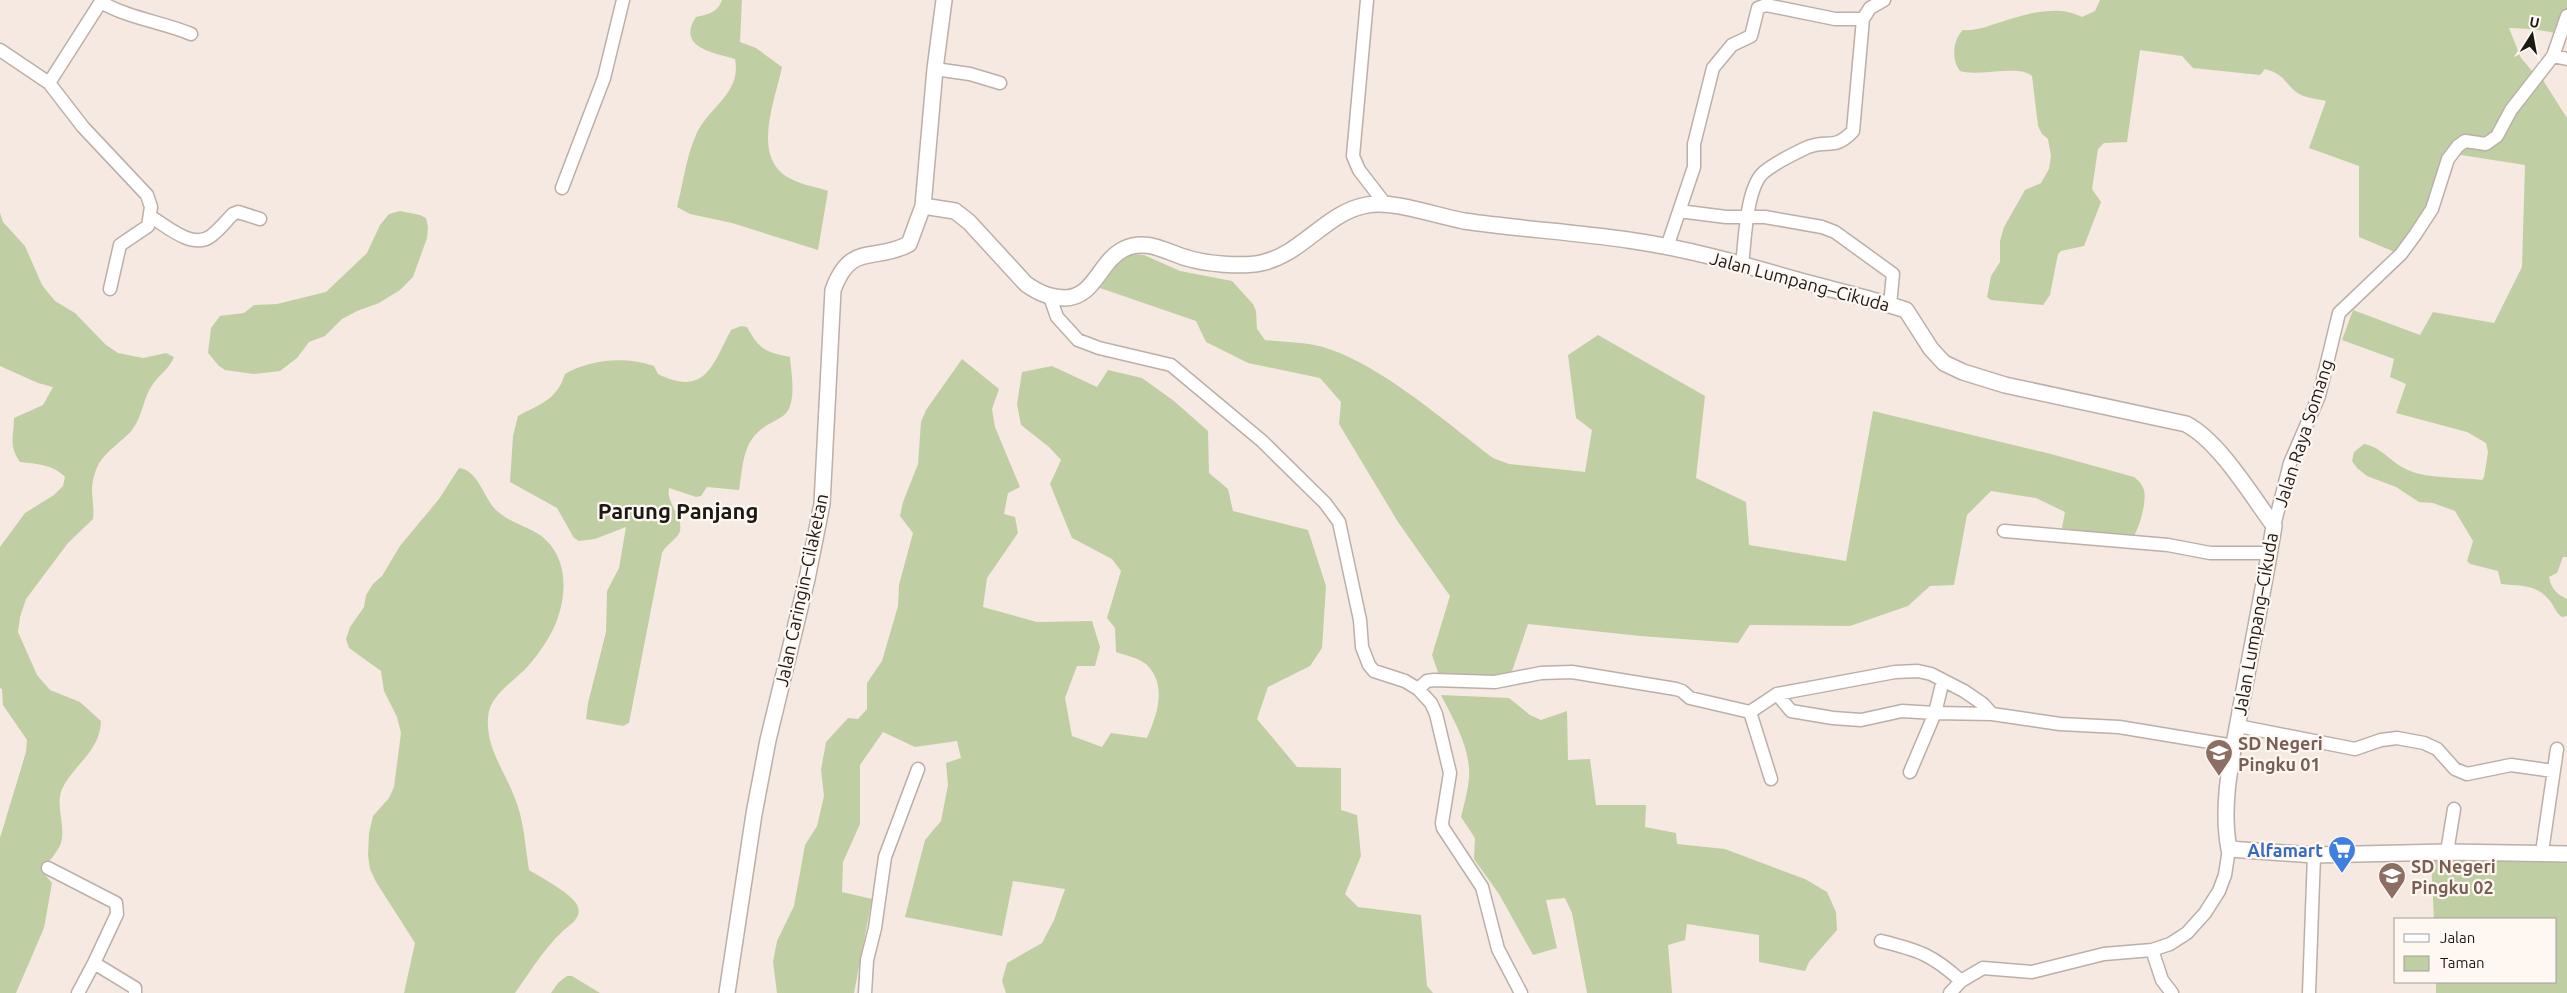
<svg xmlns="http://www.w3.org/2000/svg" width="2567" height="993" font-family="Ubuntu,sans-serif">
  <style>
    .green { fill: #c0cfa3 }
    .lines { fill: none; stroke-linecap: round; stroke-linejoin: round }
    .minor-casing { stroke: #bbafa8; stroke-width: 15 }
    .tertiary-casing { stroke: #bbafa8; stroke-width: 18 }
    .minor { stroke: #fff; stroke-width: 12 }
    .tertiary { stroke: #fff; stroke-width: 15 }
    .labels { text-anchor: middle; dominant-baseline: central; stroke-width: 4.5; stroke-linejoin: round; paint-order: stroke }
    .street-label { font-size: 18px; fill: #1c1815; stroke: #fef7f2 }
    .education-label { font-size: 18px; font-weight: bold; fill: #785e54; stroke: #fef7f2; text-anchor: start }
    .shop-label { font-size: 18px; font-weight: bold; fill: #366cbe; stroke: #fef7f2; text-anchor: end }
    .district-label { font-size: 22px; font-weight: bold; fill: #1c1815; stroke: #fef7f2 }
  </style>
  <rect width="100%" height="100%" fill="#f5e9e1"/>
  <path class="green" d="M722,0H742L740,42L756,48L782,67C775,101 750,159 791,179C802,185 817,187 828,191L818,250L732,223L690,214L677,207C683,184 686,157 696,135C708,107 742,94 735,59C713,53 676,47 696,17C709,14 717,13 722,0Z
    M2100,0H2567V35L2532,29L2509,28L2521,58L2532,71L2541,77L2567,118V557H2563L2557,573L2549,577C2551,589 2557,594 2567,599V616L2562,617C2556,613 2554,606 2550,601C2537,584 2520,586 2501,584L2498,571L2470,564L2467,561L2473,541L2455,511L2433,503L2419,502L2396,487L2367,476L2357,468L2352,461L2354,452L2364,444C2382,447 2391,463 2408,470C2427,479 2460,477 2482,480L2484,477L2488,452L2486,443L2467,432L2396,413L2406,384L2390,377L2394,359L2342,340L2353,310L2420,335L2433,312L2494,323L2522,267L2525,165L2448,153L2421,222L2397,253L2359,237V166L2309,148L2326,101C2317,99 2304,98 2296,92C2283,81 2284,74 2265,69L2260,75L2193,68L2182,56L2140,50L2127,142L2104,143L2098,149L2092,189L2101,202L2084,246L2061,251L2058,254L2050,295L2043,305L1991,300L1987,297L1991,276L2000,262V241L2004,227L2025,190L2041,183L2049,169L2051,156L2048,139L2042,134L2038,126L2032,76C2019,64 1978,77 1960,71C1951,60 1953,39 1963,30C1978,31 1987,26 2001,22C2026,14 2057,4 2082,17L2095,11Z
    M400,211L420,215L426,218L428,227L427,238L413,277L400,290L379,303L357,311L342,319L325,336L309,342L297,358L280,371L254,374L225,370L219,366L208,353L211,328L220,316L244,313L254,305L277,304L326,292L367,253L380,225L389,214Z
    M0,213L3,222L25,246L42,285L55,301L75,313L106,345L118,353L143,358L166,353L174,357C169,369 160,374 153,384C143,397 143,416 132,430C121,443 102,453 96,470C88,491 95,500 93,519L68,543L26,599L20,617L18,632L37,675L50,690L80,702L101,721C100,752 74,764 62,789C55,806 66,825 61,843C58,852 47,863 42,871L52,883L44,928L16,993H0V838L26,752L27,740L3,705L2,689L0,688V547L25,513L54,495L63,486L65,477C53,464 36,464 20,462C8,445 14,436 14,418L43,405L53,387L38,383L0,366Z
    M1131,254L1144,255L1180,271L1232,281L1253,304L1256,311L1257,329L1265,340C1282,342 1302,342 1319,346C1375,360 1446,422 1493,458L1509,464L1585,472L1592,430L1576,418L1568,355L1598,335L1705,396L1696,478L1746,502L1749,545L1846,561L1873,411L2051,454L2134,477C2139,481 2142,484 2144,490C2147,502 2139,532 2130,541L2093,536L2062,528L2065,512L2036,498L1991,491L1967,515L1954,585L1930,586L1908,606L1850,626L1750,625L1738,643L1640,636L1528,624L1508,683L1441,681L1432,655L1450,596L1398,522L1339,424L1341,402L1320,378L1248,363L1206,342L1196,321L1100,288L1119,262Z
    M741,326L747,327C759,349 765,352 790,357C791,373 798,405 783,416C771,424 761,426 752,439C742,453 742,474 739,490L707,487L701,496L696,497L669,488C666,504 683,515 680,531C678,539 666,544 662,553L629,723L623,726L586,719L588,703L606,632L607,591L619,568L626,527L595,539L579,541L574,538L557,508L510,482L513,436L518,416C540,404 557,400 565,374C590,359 627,356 654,366L658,374C705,397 712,366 731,330Z
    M962,359L999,389L992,409L995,427L1020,487L1008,493L1004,514L1015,517L1018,533L987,578L983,607L1037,622L1092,621L1100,647L1095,666H1077L1065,698L1072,736L1102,747L1111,733L1147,738C1157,715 1168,685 1146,664C1139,658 1124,655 1116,652L1115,628L1107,618L1121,571L1112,559L1072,538L1050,484L1061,460L1049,447L1021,425L1017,404L1022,372L1052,366L1097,387L1108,370L1142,378L1174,401L1208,431L1209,473L1228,489L1233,511L1308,530L1326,586L1322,648L1310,666L1268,687L1257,719L1297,767L1341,768V810L1357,815L1361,856L1345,894L1358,907L1421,915L1427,986L1433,993H1006L1002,981L1007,963L1042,943L1054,920L1065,889L1013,881L1002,936L905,917L925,840L941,821L948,785L946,763L961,758L957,741L915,747L883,732L860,765V824L843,862L842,892L872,899L854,993H777L773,962L777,941L794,906L805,845L817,826L824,796L821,770L826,742L848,718L858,719L867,709V683L882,661L898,606L899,585L913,533L900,516L903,502L918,464L921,422L926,410Z
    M459,468C478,470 483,496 495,509C508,522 524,525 540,535C566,554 568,588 558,617C553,634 540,652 529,665C515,681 489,695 488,718C486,748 504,770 514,796C524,819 525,845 529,870C540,877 575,895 578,907C580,914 577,919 571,924C548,942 532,969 515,993H404L415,943L376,882L370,869L368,855L369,833L373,816L389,798L394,787L401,733L397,717L384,691L381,671L349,648L346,639L350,627L364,607L366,595L373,584L382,576L400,546L439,499Z
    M1441,695L1509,698L1530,715L1541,720L1567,711L1568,760L1590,759L1596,805H1646L1645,827L1676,833L1677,844L1725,849L1805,879L1827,892L1836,912L1837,930L1809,962L1805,971L1759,962V935L1687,924L1685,940L1668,945L1672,993H1587L1572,913L1565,898L1546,900L1557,948L1533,955L1499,894L1474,859L1475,838L1461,817C1464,804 1468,791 1469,778C1471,748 1454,721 1441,695Z
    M2567,853V993H2436V982H2556V919H2434L2431,859Z
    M567,976H572L600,993H551L558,983Z"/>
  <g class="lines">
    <defs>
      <path id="minor" d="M1367,0L1353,156L1359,170L1386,205
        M101,2C128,18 162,22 191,34
        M0,50L49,83L83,127L147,195L151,207L148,226L120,245L110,289
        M2553,56L2567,59
        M935,69L970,74L1000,83
        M49,83L102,0
        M562,188L604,78L623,0
        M1679,211L1726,217H1765L1822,227L1835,232L1893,274L1890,305
        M150,216C166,226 193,250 211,236C219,230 226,221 233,214L238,212L260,219
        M1667,247L1694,167V144L1713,68L1732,45L1751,36L1758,8L1766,5L1835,19H1863
        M1742,265C1745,241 1746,187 1764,172C1775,163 1795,153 1808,147C1829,139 1834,151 1853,131L1863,19L1870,8L1884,0
        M1050,297L1057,317L1078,340L1099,348L1171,365L1262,441L1325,503L1339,522L1360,620L1362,647L1369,665L1374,671L1405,681L1418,689L1431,703L1436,714L1450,773L1442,823L1443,828L1482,887L1498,949L1521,993
        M2274,526L2290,463L2319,396L2339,313L2401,254L2415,235L2432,209L2448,159L2458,146L2465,141L2486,144L2497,136L2511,110L2553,56L2567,16
        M2004,531L2168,545L2210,553H2269
        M1418,689L1427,681L1434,680L1495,682L1541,673L1572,672L1676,689L1682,691L1690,698L1750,712
        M1777,694L1791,711L1833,718L1861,720L1902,711L1935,713L1943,680
        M2238,726L2355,749L2381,740L2397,738L2424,743L2437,749L2455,769L2467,774L2511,765L2553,771
        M1910,772L1935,713L1992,714
        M1771,779L1750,712L1777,694L1895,672L1918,671L1931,674L1964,691L1983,704L1992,714L2060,724L2119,727L2234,746
        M2447,852L2454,809
        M2542,852L2557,749
        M48,868L116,903L117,914L94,963L135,988V993
        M1881,941C1918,950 1933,955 1961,981
        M2152,950L2162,980L2172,993
        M78,993L94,963
        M865,993L867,960L875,928L885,857L918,769
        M1950,993L1961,981L1983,968L2032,972L2104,954L2152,950L2170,944L2187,933L2205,913L2219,891L2225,875L2229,849
        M2309,993L2314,855"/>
      <path id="tertiary" d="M944,0L935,69L923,206L955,211L969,222L1026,284C1039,293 1048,297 1064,298C1095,298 1099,261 1124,249C1146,238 1166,252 1187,258C1206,264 1242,267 1261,263C1303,254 1326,212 1367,205C1395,200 1436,216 1464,221C1519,229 1574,232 1628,240C1685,248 1742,264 1797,280C1833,290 1870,298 1906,310L1931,349L1944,363L1963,372L2005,385L2186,424C2219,441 2252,496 2274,526C2264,587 2252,646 2241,706C2233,753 2220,802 2229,849L2314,855L2447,852L2567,854
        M727,993L754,814L768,740L807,579L822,504L833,290C851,241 873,263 909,244L923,206"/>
    </defs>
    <use href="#minor" class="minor-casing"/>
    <use href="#tertiary" class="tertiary-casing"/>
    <use href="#minor" class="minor"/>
    <use href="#tertiary" class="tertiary"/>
  </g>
  <defs>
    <symbol id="school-pin" viewBox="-11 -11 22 30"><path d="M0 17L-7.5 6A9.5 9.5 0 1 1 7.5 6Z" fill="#8d6e63" stroke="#fef7f2"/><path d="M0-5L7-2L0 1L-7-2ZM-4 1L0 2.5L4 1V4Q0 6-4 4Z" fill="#fff"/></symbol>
    <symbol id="supermarket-pin" viewBox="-11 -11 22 30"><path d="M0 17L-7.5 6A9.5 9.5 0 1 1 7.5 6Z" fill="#3f7fe0" stroke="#fef7f2"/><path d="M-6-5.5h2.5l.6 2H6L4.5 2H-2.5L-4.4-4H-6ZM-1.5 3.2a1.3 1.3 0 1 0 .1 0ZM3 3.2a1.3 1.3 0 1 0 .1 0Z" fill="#fff"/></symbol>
  </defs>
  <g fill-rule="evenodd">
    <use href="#school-pin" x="2203" y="737" width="32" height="43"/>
    <use href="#supermarket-pin" x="2326" y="834" width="32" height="43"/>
    <use href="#school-pin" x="2376" y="860" width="32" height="43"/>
  </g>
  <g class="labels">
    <g class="street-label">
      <text transform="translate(1800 281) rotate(15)">Jalan Lumpang–Cikuda</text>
      <text transform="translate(2303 433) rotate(-72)">Jalan Raya Somang</text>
      <text transform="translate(801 590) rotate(-78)">Jalan Caringin–Cilaketan</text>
      <text transform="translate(2255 624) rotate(-80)">Jalan Lumpang–Cikuda</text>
    </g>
    <g class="education-label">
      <text x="2238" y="743">SD Negeri<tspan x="2238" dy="21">Pingku 01</tspan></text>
      <text x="2411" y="866">SD Negeri<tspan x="2411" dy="21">Pingku 02</tspan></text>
    </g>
    <g class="shop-label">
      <text x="2323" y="850">Alfamart</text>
    </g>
    <g class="district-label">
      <text x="678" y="510">Parung Panjang</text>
    </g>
  </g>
  <rect x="2394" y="918" width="162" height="65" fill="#fef7f2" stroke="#a49e9a"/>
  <rect x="2404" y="934" width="25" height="8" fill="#ffffff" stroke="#a49e9a"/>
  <text x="2440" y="943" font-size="15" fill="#1c1815">Jalan</text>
  <rect x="2404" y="956" width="25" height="15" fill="#c0cfa3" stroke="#a49e9a"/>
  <text x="2440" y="968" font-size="15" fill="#1c1815">Taman</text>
  <g transform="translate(2532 35) rotate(11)" stroke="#fef7f2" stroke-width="4" paint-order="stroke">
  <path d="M0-4L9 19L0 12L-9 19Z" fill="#1c1815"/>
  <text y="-8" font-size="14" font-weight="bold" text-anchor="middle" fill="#1c1815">U</text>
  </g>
</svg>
